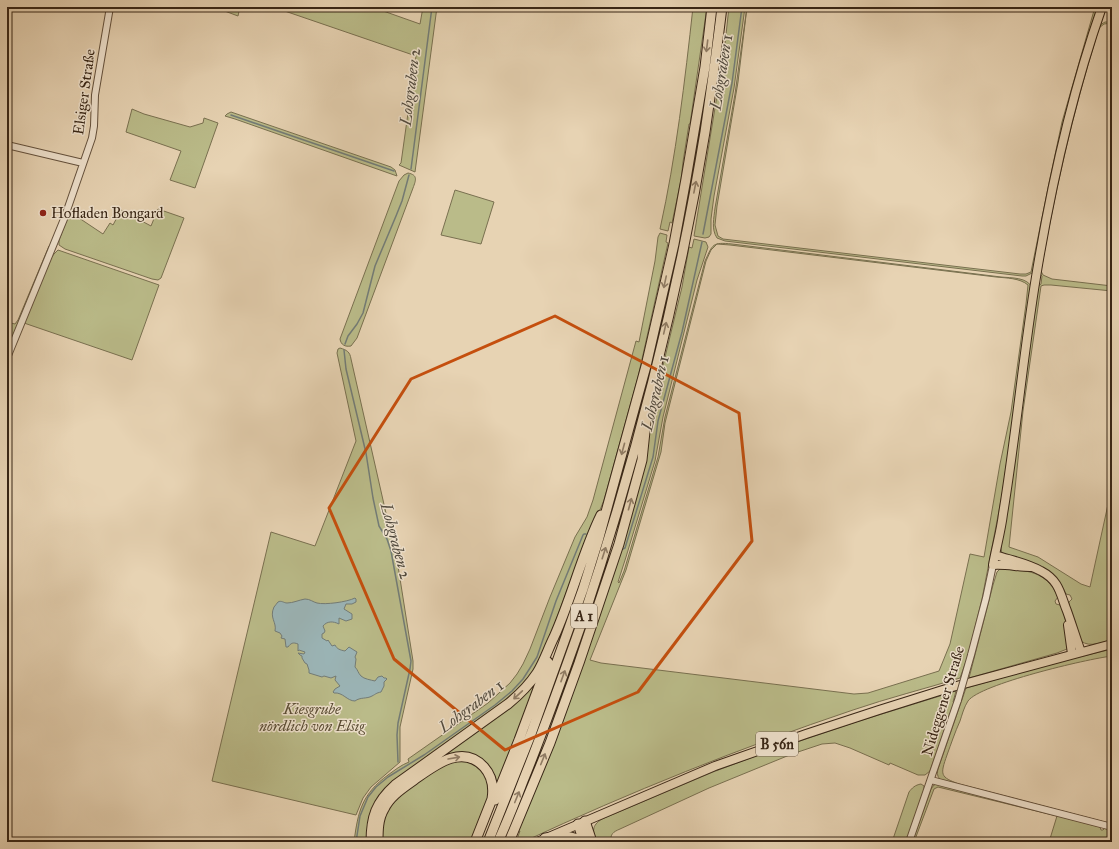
<svg xmlns="http://www.w3.org/2000/svg" width="1119" height="849" font-family="'IM FELL Great Primer',serif">
  <style>
    .green { fill: #babb89; stroke: #797050; fill-rule: evenodd }
    .water { fill: #9bb5b7; stroke: #737c77 }
    .lines { fill: none; stroke-linecap: round; stroke-linejoin: round }
    .stream { stroke: #737c77; stroke-width: 1.5 }
    .minor-casing { stroke: #64513d; stroke-width: 8 }
    .major-casing { stroke: #382616; stroke-width: 10 }
    .highway-casing { stroke: #382616; stroke-width: 11 }
    .minor { stroke: #efe2ce; stroke-width: 6 }
    .major { stroke: #e7d3b3; stroke-width: 8 }
    .highway { stroke: #e7d3b3; stroke-width: 9 }
    .minor-bridge-casing { stroke: #64513d; stroke-width: 8; stroke-linecap: butt }
    .minor-bridge { stroke: #efe2ce; stroke-width: 6 }
    .oneway { stroke: #907c64 }
    .marked { fill: none; stroke: #c54f0e; stroke-width: 3; stroke-linejoin: round }
    .poi-dot { fill: #8f2418; stroke: #efe2ce; stroke-width: 1.5 }
    .labels { text-anchor: middle; dominant-baseline: central; stroke-width: 3; stroke-linejoin: round; paint-order: stroke }
    .shield { fill: #efe2ce; stroke: #6f5e4d; stroke-width: 1 }
    .shield-label { font-size: 14px; font-weight: bold; fill: #382616 }
    .street-label { font-size: 15px; fill: #382616; stroke: #efe2ce }
    .poi-label { font-size: 15px; fill: #382616; stroke: #efe2ce; text-anchor: start }
    .park-label { font-size: 15px; font-style: italic; fill: #584b33; stroke: #efe2ce }
    .water-label { font-size: 16px; font-style: italic; fill: #514a3e; stroke: #efe2ce }
  </style>
  <rect width="100%" height="100%" fill="#e7d3b3"/>
  <filter id="stains"><feTurbulence type="fractalNoise" baseFrequency=".005" numOctaves="4"/><feColorMatrix values="0 0 0 0 .2 0 0 0 0 .09 0 0 0 0 .02 0 0 0 .5 -.17"/></filter>
  <radialGradient id="worn" r=".72"><stop offset=".6" stop-color="#630" stop-opacity="0"/><stop offset="1" stop-color="#630" stop-opacity=".3"/></radialGradient>
  <path class="green" d="M214,7H240L238,16Z
    M273,7H372L420,24L423,7H437L415,172L399,165L401,163L416,56Z
    M693,7H707L690,124H689L683,162L681,180L672,223L670,222L668,231L660,229C676,157 685,80 693,7Z
    M729,7H745L734,88L714,196L711,219V234L709,237L705,238L694,236L724,53Z
    M747,7L738,82L717,206L715,225L718,236L723,239L1020,274H1026L1031,272L1049,183L1062,122L1095,7H1099L1034,272L1026,276H1022L725,241L717,238C711,229 714,218 715,208L735,94Z
    M1105,22H1112V23L1104,24L1099,28C1092,52 1084,77 1078,101C1063,157 1051,214 1041,271L1043,275L1052,279L1112,286V291L1051,285H1044L1041,286L1023,411L1009,547L1038,557L1081,584L1090,587L1112,486V640C1102,642 1090,648 1081,641L1069,607V602L1072,599L1070,595L1066,594C1053,565 1030,563 1002,554L1001,548L1037,287L1041,284L1042,276L1039,274L1054,190L1089,55L1100,25Z
    M132,109L144,114L190,127L203,123L204,118L218,123L195,188L170,180L181,151L126,132Z
    M231,112L391,167L395,170L397,176L235,119L225,116L227,114Z
    M408,173C418,175 416,180 413,188L357,338L351,346C345,347 341,345 340,339L399,181L404,175Z
    M455,190L494,202L481,244L441,235Z
    M158,209L184,218L161,278L158,280L152,279L65,249L59,245V240L70,212L103,234L110,223L113,225L121,210L151,226Z
    M660,233L667,235L666,242L668,243L638,377L604,500L600,510L587,537L540,663L516,694L388,786L367,842H354C358,811 362,794 388,775C395,770 401,765 409,762L408,759L488,703L510,683L517,674L523,664L530,649L550,597L575,537L587,517L593,500L636,341L639,342L655,261L658,237Z
    M694,239L706,242L708,247L697,280L663,417L655,461L626,557L618,582L619,583L624,571L658,457L665,417L705,261C713,244 712,242 732,244L1001,277C1011,278 1028,277 1032,288L1002,495L982,599L968,656L960,678C924,689 888,698 853,710C740,748 630,792 523,842H516L520,831L517,832L563,721L647,450L652,411L682,287L689,247L692,248ZM717,244L730,245L996,277C1006,278 1020,278 1028,285L1026,304L1011,412L1000,464L984,557L970,554L950,644L939,671L868,693L854,694L601,663L590,660L626,570L661,452L665,423L706,261L711,250Z
    M49,246L50,247L19,323L17,325L16,328L7,352V322L15,324L18,320Z
    M58,250L159,285L132,360L24,323L51,258L54,254Z
    M340,348C347,350 350,352 351,359L398,566L413,661V669L400,727V762L371,787L363,798L356,815L212,781L271,532L315,546L356,441L337,353L338,349Z
    M1001,568C1027,571 1046,570 1058,597L1055,601L1056,604L1060,605C1067,615 1067,635 1068,647L1067,649L1057,653L969,678L993,585L997,572Z
    M1112,649V656C1087,659 980,684 968,701C964,707 962,715 960,721C955,732 951,744 947,755C940,775 940,777 959,784L1112,824L941,780C937,777 937,773 938,769L966,688L1050,664Z
    M540,673H541L496,789C492,767 476,749 451,755C437,759 425,769 414,777C403,786 390,794 383,806C376,817 376,830 375,842H373C374,816 377,803 399,786L513,703L525,693Z
    M956,691L953,702L954,703L930,771L925,775H918L890,763L889,765L850,748L835,743L822,744L792,754L709,788L620,829C613,832 610,834 611,842H596C593,831 591,826 602,819L713,772L761,754L856,722Z
    M450,761H469L484,771L490,792L472,842H380L385,811L400,793Z
    M921,784L924,786V790L906,842H892L909,792C912,788 915,785 921,784Z
    M937,784L1100,827L1101,830H1103L1106,827L1112,829V831L1109,832L1107,842H1049L1057,816L938,787L934,789L914,842H912L931,789L934,785Z"/>
  <path class="water" d="M355,598L356,599V602L352,604H346L344,609L352,614V619L346,621L339,618V624C333,621 327,621 323,626L325,631L324,633L322,634V638L327,641L328,640L332,646L335,645C337,649 340,650 345,651L349,647L357,652L355,657L356,659L355,667C358,670 358,673 361,676C364,679 371,680 375,681L378,677L382,676L384,678H386L387,679L384,682V686L381,692C376,693 376,694 372,696C367,699 360,697 355,701C347,701 343,692 334,693L333,692L335,689L340,686L335,680L336,676L331,678L324,676L322,677L309,673V670L307,664L305,663L302,658V656L300,655L298,653L304,654L305,652L299,650L298,651V644C293,642 291,643 288,647H286L285,639L281,638L282,636L280,633L275,631C277,622 269,618 274,607C275,606 277,603 278,602C281,600 284,603 287,603C293,603 299,600 305,599C310,599 313,602 317,603C325,605 347,602 355,598Z"/>
  <g class="lines">
    <path class="stream" d="M231,115L394,171
      M411,169L432,7
      M703,234L732,83L742,7
      M345,344L348,336L357,324L363,313L375,266L396,216L402,201L409,175
      M344,350L346,369L366,453L373,498L379,526L387,539L391,551L411,661L410,669L398,723L397,735L398,762
      M623,549L625,548L653,457L658,421L682,332L702,242
      M356,842L360,816L368,797L376,787L388,777L424,755L495,705L512,691L523,679L537,657L556,601L583,535L584,534H586"/>
    <defs>
      <path id="minor" d="M7,145L83,163
        M7,358L64,219L92,138L94,126L95,95L110,7
        M971,655L986,598L993,565
        M931,780L1112,827
        M909,842L958,700"/>
      <path id="major" d="M995,555C1010,560 1027,563 1041,571C1060,581 1060,594 1067,611C1072,625 1076,638 1081,652
        M1030,567C1018,567 1006,564 993,565C996,548 1001,531 1003,514C1016,436 1023,356 1036,277C1051,186 1071,95 1102,7
        M1068,625L1072,654
        M537,842L715,766L806,734L879,710L949,688L1112,644"/>
      <path id="highway" d="M495,800L519,740L548,662
        M585,821L592,842
        M578,824L584,842
        M545,838C557,837 571,833 581,842
        M371,842C371,817 376,802 395,785L508,704C519,695 529,685 537,673C544,662 548,649 554,637C572,597 582,554 601,515
        M378,842C378,831 378,819 384,809C390,796 403,788 414,780C434,766 462,743 484,767C492,776 494,787 492,799L475,842
        M488,842L531,734L583,589L598,541L646,366L674,244L686,179L705,67L712,7
        M498,842C507,822 515,802 523,781C544,729 563,676 582,622C635,463 678,298 705,132C711,91 717,49 722,7
        M509,842L550,743L579,663L619,544L642,460L646,422"/>
    </defs>
    <use href="#minor" class="minor-casing"/>
    <use href="#major" class="major-casing"/>
    <use href="#highway" class="highway-casing"/>
    <use href="#minor" class="minor"/>
    <use href="#major" class="major"/>
    <use href="#highway" class="highway"/>
    <defs>
      <path id="minor-bridge" d="M958,700L971,655"/>
    </defs>
    <use href="#minor-bridge" class="minor-bridge-casing"/>
    <use href="#minor-bridge" class="minor-bridge"/>
  </g>
  <defs><path id="oneway-shaft" d="M-6 0H5M1.5-3L5.5 0L1.5 3" fill="none" stroke-width="1.6" stroke-linecap="round" stroke-linejoin="round"/></defs>
  <g class="oneway">
    <use href="#oneway-shaft" transform="translate(707 46) rotate(97)"/>
    <use href="#oneway-shaft" transform="translate(695 187) rotate(-79)"/>
    <use href="#oneway-shaft" transform="translate(665 282) rotate(102)"/>
    <use href="#oneway-shaft" transform="translate(665 328) rotate(-77)"/>
    <use href="#oneway-shaft" transform="translate(623 449) rotate(105)"/>
    <use href="#oneway-shaft" transform="translate(630 504) rotate(-75)"/>
    <use href="#oneway-shaft" transform="translate(604 553) rotate(-72)"/>
    <use href="#oneway-shaft" transform="translate(563 676) rotate(-70)"/>
    <use href="#oneway-shaft" transform="translate(518 695) rotate(137)"/>
    <use href="#oneway-shaft" transform="translate(454 758) rotate(-10)"/>
    <use href="#oneway-shaft" transform="translate(543 759) rotate(-68)"/>
    <use href="#oneway-shaft" transform="translate(517 797) rotate(-68)"/>
  </g>
  <path class="marked" d="M555,316L739,413L752,541L638,692L505,750L394,659L329,508L411,379Z"/>
  <circle class="poi-dot" cx="43" cy="213" r="4"/>
  <g class="labels">
    <g class="shield">
      <rect x="571" y="604" width="26" height="24" rx="3"/>
      <rect x="756" y="732" width="42" height="24" rx="3"/>
    </g>
    <g class="shield-label">
      <text x="584" y="616">A 1</text>
      <text x="777" y="744">B 56n</text>
    </g>
    <g class="street-label">
      <text transform="translate(84 92) rotate(-82)">Elsiger Straße</text>
      <text transform="translate(943 701) rotate(-73)">Nideggener Straße</text>
    </g>
    <g class="poi-label">
      <text x="51" y="213">Hofladen Bongard</text>
    </g>
    <g class="park-label">
      <text x="312" y="709">Kiesgrube<tspan x="312" dy="17">nördlich von Elsig</tspan></text>
    </g>
    <g class="water-label">
      <text transform="translate(721 72) rotate(-81)">Lohgraben 1</text>
      <text transform="translate(410 87) rotate(-83)">Lohgraben 2</text>
      <text transform="translate(655 393) rotate(-77)">Lohgraben 1</text>
      <text transform="translate(396 541) rotate(75)">Lohgraben 2</text>
      <text transform="translate(471 706) rotate(-37)">Lohgraben 1</text>
    </g>
  </g>
  <rect width="1119" height="849" fill="none" stroke="#e7d3b3" stroke-width="24"/>
  <rect x="8" y="8" width="1103" height="833" fill="none" stroke="#382616" stroke-width="2"/>
  <rect x="12" y="12" width="1095" height="825" fill="none" stroke="#382616"/>
  <rect width="100%" height="100%" filter="url(#stains)"/>
  <rect width="100%" height="100%" fill="url(#worn)"/>
</svg>
